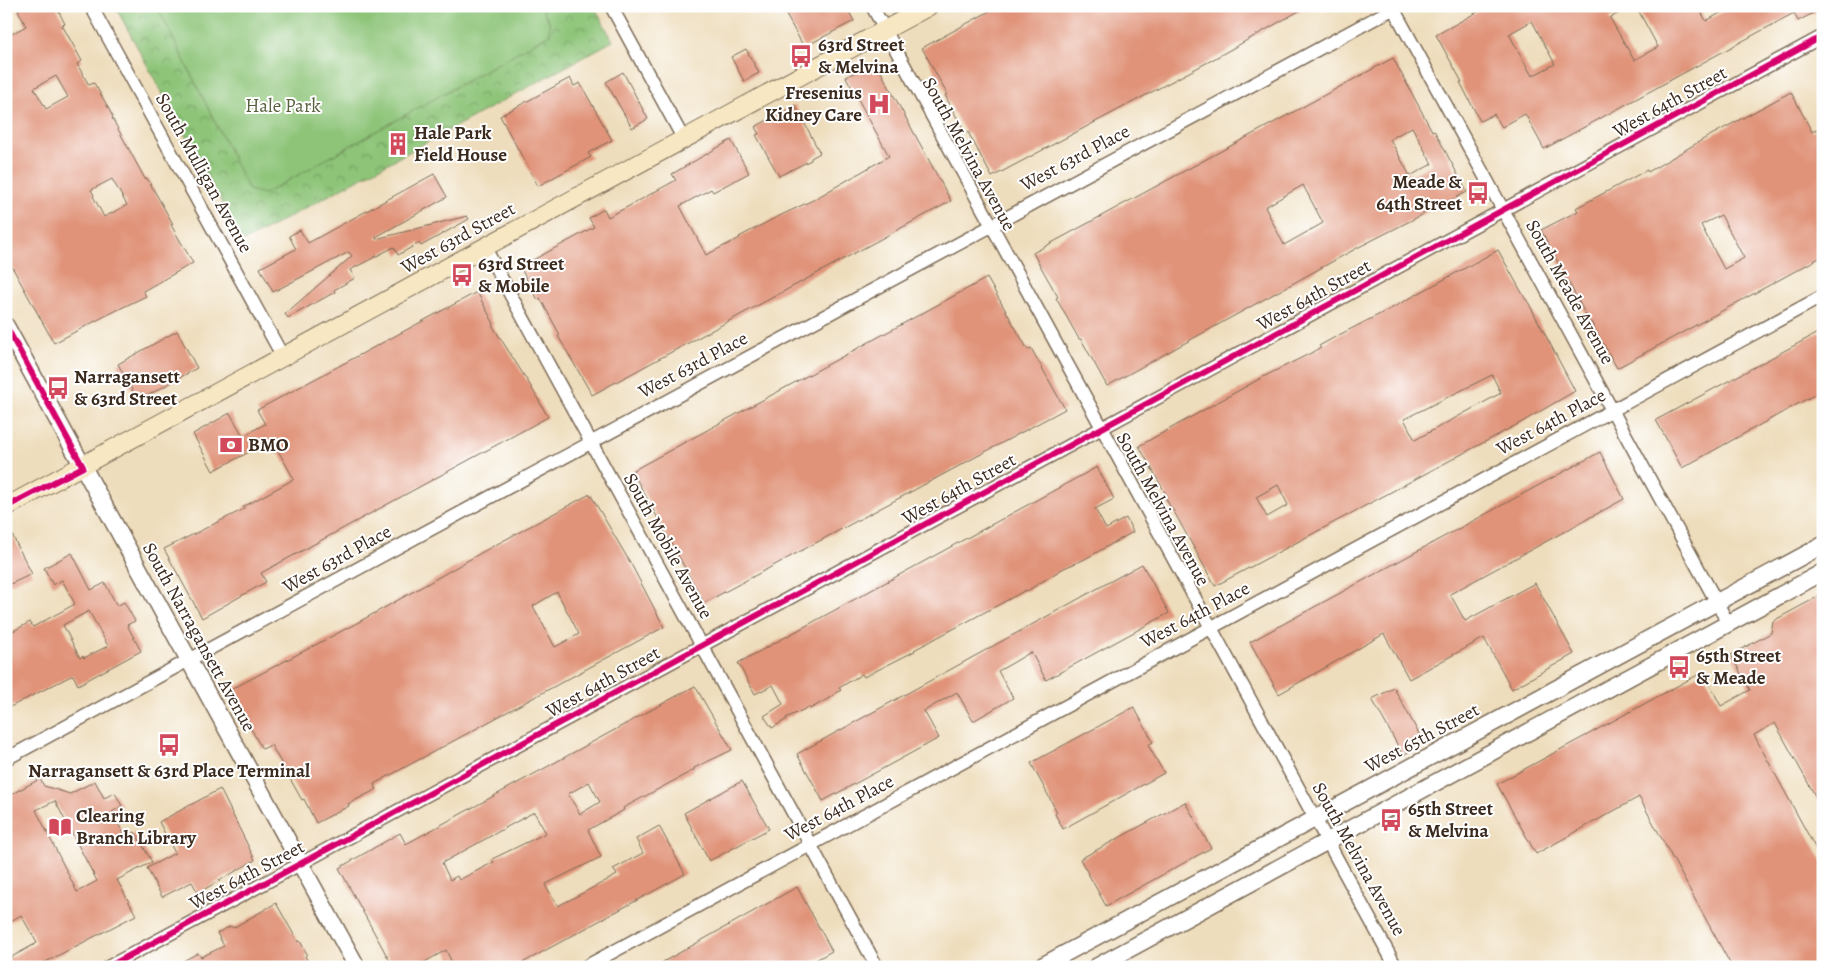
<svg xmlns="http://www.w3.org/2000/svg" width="1829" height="973" font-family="Alegreya,serif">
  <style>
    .park { fill: url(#park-crowns); stroke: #64774b }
    .garden { fill: #8dc478; stroke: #64774b }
    .building { fill: #e09378; fill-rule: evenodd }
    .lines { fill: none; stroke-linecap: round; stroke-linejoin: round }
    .minor-casing { stroke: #7a6955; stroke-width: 15 }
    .tertiary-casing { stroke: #7a6955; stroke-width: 19 }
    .secondary-casing { stroke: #7a6955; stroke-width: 20 }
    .minor { stroke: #fff; stroke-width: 12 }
    .tertiary { stroke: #fff; stroke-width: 16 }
    .secondary { stroke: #f7e8c3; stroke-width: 18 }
    .cycleway-casing { stroke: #fff; stroke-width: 9 }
    .cycleway { stroke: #d6006c; stroke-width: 6 }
    .labels { text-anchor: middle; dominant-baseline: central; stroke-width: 4; stroke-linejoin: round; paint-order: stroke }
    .poi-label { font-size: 19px; font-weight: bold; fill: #3b2a1e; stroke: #fff; text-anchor: start }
    .street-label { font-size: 19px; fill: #3b2a1e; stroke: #fff }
    .park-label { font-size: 19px; fill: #58603e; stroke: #fff }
  </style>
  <defs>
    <pattern id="park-crowns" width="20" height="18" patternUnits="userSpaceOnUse" patternTransform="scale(1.25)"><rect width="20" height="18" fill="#8dc478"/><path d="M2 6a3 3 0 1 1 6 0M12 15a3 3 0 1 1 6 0" fill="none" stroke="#749f62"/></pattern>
  </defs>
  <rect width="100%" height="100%" fill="#fff"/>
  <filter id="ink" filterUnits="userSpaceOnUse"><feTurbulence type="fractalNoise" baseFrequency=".02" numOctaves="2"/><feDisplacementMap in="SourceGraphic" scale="10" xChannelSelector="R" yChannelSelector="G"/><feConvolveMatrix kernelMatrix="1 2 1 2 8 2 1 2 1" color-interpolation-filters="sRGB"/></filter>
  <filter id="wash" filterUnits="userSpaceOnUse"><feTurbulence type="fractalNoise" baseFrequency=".0096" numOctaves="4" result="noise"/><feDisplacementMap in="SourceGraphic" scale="20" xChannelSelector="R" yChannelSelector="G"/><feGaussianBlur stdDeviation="1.12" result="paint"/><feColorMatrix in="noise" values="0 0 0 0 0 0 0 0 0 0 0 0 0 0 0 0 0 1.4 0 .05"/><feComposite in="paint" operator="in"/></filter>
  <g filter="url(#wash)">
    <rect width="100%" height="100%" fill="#eeddbc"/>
    <path class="park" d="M115,6H594L613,41L243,242Z"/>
    <path class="garden" d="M157,6H540L549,21L550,34L264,194L249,190Z"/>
    <g id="blocks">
      <path class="building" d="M25,6H56L65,24L62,25L82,61L77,64L89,85L94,83L104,100L113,117L112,118L145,179L147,178L173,224L171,225L193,263L143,291L146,296L105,316L54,343L6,256V37L26,26L18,10ZM56,76L68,97L46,109L34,88ZM112,179L127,205L104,217L93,196L94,195L91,190Z
        M781,6H819L823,13L835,6H846L854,21L804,47Z
        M999,6H1308L1210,61L992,177L968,132L966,133L958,120L945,95L947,94L922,48Z
        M1488,6H1631L1610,18L1634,60L1658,47L1636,6H1698L1706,21L1733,6H1823V8L1798,21L1794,13L1544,149L1525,114L1502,127L1494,114L1480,121L1460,82H1462L1436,35ZM1532,21L1555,64L1532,76L1509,34Z
        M746,49L759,73L744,81L731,57Z
        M1393,58L1432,131L1434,130L1467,192L1357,248L1107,386L1081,339H1079L1065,314L1056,298L1058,297L1033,253ZM1412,127L1432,164L1410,176L1390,139ZM1303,185L1323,223L1284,245L1265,207Z
        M875,61L951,201L592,395L558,336L560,335L540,298L538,300L520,267L594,227L589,218L604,209L608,217L631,205L676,180L672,174L731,140L749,173L713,192L711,189L680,206L706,255L740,238L739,237L773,219L813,200L889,156L846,77Z
        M623,72L648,119L632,128L606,82Z
        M570,78L574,86L580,83L612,140L588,153L591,157L538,186L500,116Z
        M1791,92L1812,132L1823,126V256L1617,368L1591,322L1590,323L1541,230L1578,211L1576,208L1647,170L1648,172L1702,140ZM1721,215L1744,258L1724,269L1701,225Z
        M795,105L820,153L811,158V160L779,176L756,135L759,134L755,127Z
        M434,174L447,197L376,237V239L467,216L469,219L421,246L419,243L398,255L394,247L350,270L355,278L334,290L335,292L288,318L285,314L352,256L349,252L273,292L260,268L296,249L289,236L300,230L308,243Z
        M1498,250L1526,300H1527L1575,391L1522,422L1215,586L1173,510H1172L1165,497L1167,496L1139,446L1263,377L1321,348L1319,346L1337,336L1390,309ZM1492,375L1501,393L1415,440L1404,419ZM1278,485L1288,505L1267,517L1256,497Z
        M987,278L1028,350L1031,348L1065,409L704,603L632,471Z
        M477,292L494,324L492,325L530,385L548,417L261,573L266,582L202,618L164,549L244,509L243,507L294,479L272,440L213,471L193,434L230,413L243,436L265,424L257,410Z
        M1823,330V390L1682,468L1656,420Z
        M177,331L197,368L138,401L118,364Z
        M1600,452L1624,499L1450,594L1465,621L1535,583L1574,654L1512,689L1484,638L1409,679L1384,634L1279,694L1250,642Z
        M1097,467L1114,499L1095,509L1106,529L1126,518L1133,532L1083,560L1064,568L1027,591L1026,590L1000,604L914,650L915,651L864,677L862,674L839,688L841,690L826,700L810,709L809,707L786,718L787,719L772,728L764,716L783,704L773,685L755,694L738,663Z
        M590,494L631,564L664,627L374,784L377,789L348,804L349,806L316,823L304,799L302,800L271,745L262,749L230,690L355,624L427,584L486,550ZM557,592L579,634L555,647L533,606Z
        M6,523L32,574L6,586Z
        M72,553L91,590L105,583L117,606L124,602L135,621L127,625L141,651L78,685L73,675L6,709V635L30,622L33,627L75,604L62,580L53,585L44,568ZM89,611L108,646L84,658L83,656L80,658L63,625Z
        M1142,564L1169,613L1046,680L1031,652L1009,665L998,671L1013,698L973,721L957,692L924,711L939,738L823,801L797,754Z
        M1823,594V810L1775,723L1754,735L1823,862V967H1732L1639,797L1536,854L1497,784L1703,672L1721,706L1750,690L1731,655L1771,633L1773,621Z
        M695,686L732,750L694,768V770L623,808L624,810L588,830L601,857L546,884V887L558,906L617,875L613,869L643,853L636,839L659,826L685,874L515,967H454L446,950L416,967H393L339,868L400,833L406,844ZM589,782L600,802L580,814L568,794ZM534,812L546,833L492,859L494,862L459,880L457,876L450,880L442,863Z
        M1394,688L1424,743L1403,755L1372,699Z
        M1134,707L1153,742L1148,745L1164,773L1063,829L1055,814L1057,812L1031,763Z
        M40,779L44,786L70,794L95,781L104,798L115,793L122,806L112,812L126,838L135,832L152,862L117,880L136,915L36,967H6V960L37,943L21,915L6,924V797ZM55,801L97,881L77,892L36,810Z
        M742,781L769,829L709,861L684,813Z
        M220,789L255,860L198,893L192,882L162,897L147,868L175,853L159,822Z
        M1185,802L1211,848L1106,906L1080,859Z
        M797,887L832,951L803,967H654Z
        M276,903L298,942L300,941L307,954L305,956L311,967H172L198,953L201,957L224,946L217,933L231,926L233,928Z"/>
    </g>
  </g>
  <g filter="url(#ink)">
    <use href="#blocks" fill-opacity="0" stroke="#7a6955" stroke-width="1"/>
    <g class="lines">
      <defs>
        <path id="minor" d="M91,6L283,357
          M611,6L684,140
          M872,6L1396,967
          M1392,6L1728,623
          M485,248L877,967
          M6,759L1398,6
          M108,967L300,864L1823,36
          M585,967L1823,296"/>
        <path id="tertiary" d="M6,326L357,967
          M1040,967L1823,545
          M1096,967L1823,572"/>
        <path id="secondary" d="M6,507L929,6"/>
      </defs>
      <use href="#minor" class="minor-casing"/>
      <use href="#tertiary" class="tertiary-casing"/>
      <use href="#secondary" class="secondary-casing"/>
      <use href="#minor" class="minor"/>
      <use href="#tertiary" class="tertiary"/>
      <use href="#secondary" class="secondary"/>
      <defs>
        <path id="cycleway" d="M6,326L83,467L6,507
          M108,967L300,864L1823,36"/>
      </defs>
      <use href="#cycleway" class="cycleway-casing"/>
      <use href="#cycleway" class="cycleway"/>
    </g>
  </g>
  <defs>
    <symbol id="bus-bare" viewBox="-9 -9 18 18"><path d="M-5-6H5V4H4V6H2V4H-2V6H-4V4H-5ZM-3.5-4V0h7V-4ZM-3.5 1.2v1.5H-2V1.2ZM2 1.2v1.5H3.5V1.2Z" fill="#d1495b" stroke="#fff" stroke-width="2.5" paint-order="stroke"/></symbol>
    <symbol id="hospital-bare" viewBox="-9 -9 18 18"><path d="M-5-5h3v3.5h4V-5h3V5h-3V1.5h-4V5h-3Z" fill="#d1495b" stroke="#fff" stroke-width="2.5" paint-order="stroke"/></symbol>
    <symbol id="building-bare" viewBox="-9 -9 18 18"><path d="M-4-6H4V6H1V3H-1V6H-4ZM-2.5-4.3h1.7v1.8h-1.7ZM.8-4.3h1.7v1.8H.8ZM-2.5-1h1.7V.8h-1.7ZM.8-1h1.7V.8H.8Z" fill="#d1495b" stroke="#fff" stroke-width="2.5" paint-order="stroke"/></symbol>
    <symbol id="bank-bare" viewBox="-9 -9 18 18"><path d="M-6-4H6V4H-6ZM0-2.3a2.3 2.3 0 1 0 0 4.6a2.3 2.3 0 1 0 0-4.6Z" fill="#d1495b" stroke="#fff" stroke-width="2.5" paint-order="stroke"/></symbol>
    <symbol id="library-bare" viewBox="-9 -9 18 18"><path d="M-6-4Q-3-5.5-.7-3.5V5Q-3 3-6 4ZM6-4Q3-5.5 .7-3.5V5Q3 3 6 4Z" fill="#d1495b" stroke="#fff" stroke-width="2.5" paint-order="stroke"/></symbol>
  </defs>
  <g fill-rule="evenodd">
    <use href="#bus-bare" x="785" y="40" width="32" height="32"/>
    <use href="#hospital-bare" x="863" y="88" width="32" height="32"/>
    <use href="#building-bare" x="382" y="128" width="32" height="32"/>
    <use href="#bus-bare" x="1462" y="177" width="32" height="32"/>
    <use href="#bus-bare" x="446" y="259" width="32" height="32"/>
    <use href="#bus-bare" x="42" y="372" width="32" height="32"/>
    <use href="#bank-bare" x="215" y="429" width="32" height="32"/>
    <use href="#bus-bare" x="1663" y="651" width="32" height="32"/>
    <use href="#bus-bare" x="153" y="729" width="32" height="32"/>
    <use href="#bus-bare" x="1375" y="804" width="32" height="32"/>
    <use href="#library-bare" x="44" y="811" width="32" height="32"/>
  </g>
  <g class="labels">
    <g class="poi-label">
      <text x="818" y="45">63rd Street<tspan x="818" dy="22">&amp; Melvina</tspan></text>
      <text x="862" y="93" text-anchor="end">Fresenius<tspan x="862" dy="22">Kidney Care</tspan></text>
      <text x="414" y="133">Hale Park<tspan x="414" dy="22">Field House</tspan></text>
      <text x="1462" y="182" text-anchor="end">Meade &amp;<tspan x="1462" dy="22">64th Street</tspan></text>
      <text x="478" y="264">63rd Street<tspan x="478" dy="22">&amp; Mobile</tspan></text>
      <text x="74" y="377">Narragansett<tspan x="74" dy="22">&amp; 63rd Street</tspan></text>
      <text x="248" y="445">BMO</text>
      <text x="1696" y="656">65th Street<tspan x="1696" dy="22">&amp; Meade</tspan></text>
      <text x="169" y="771" text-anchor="middle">Narragansett &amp; 63rd Place Terminal</text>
      <text x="1408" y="809">65th Street<tspan x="1408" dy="22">&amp; Melvina</tspan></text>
      <text x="76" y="816">Clearing<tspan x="76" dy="22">Branch Library</tspan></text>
    </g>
    <g class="street-label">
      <text transform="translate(1670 102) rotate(-29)">West 64th Street</text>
      <text transform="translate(969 154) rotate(61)">South Melvina Avenue</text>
      <text transform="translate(1075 158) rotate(-28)">West 63rd Place</text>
      <text transform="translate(204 173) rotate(61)">South Mulligan Avenue</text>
      <text transform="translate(458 238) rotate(-29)">West 63rd Street</text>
      <text transform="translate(1570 292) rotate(61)">South Meade Avenue</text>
      <text transform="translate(1314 295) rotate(-29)">West 64th Street</text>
      <text transform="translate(693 365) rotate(-28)">West 63rd Place</text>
      <text transform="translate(1551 422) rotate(-28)">West 64th Place</text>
      <text transform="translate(959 489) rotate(-29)">West 64th Street</text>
      <text transform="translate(1163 509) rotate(61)">South Melvina Avenue</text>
      <text transform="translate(668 546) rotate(61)">South Mobile Avenue</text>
      <text transform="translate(337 559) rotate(-29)">West 63rd Place</text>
      <text transform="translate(1195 615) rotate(-28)">West 64th Place</text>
      <text transform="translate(199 637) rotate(61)">South Narragansett Avenue</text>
      <text transform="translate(603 682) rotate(-29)">West 64th Street</text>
      <text transform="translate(1422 738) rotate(-28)">West 65th Street</text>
      <text transform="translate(839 808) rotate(-28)">West 64th Place</text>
      <text transform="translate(1359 859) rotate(61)">South Melvina Avenue</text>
      <text transform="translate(247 875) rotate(-28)">West 64th Street</text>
    </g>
    <g class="park-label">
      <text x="283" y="106">Hale Park</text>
    </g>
  </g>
  <rect width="1829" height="973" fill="none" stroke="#fff" stroke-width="25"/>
</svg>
